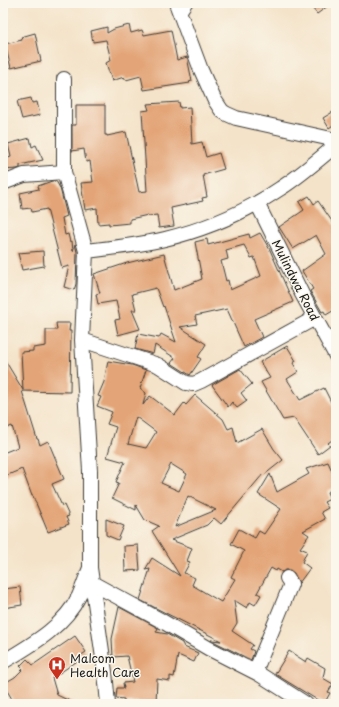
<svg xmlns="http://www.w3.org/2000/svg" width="339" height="707" font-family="'Playpen Sans',sans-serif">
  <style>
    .building { fill: #e3a578; fill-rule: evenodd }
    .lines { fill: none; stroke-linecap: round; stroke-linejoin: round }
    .lane-casing { stroke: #3c3a36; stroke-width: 9 }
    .street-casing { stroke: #3c3a36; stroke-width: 16 }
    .lane { stroke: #fff; stroke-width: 7 }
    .street { stroke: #fff; stroke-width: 14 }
    .labels { text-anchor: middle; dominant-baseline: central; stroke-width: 3; stroke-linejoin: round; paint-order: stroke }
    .street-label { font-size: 12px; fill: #1c1c1c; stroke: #fbf7ec }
    .poi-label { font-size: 12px; fill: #1c1c1c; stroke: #fbf7ec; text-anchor: start }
  </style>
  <rect width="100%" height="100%" fill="#fbf7ec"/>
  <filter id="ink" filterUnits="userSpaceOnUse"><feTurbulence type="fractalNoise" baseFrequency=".025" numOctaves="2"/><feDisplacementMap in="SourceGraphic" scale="8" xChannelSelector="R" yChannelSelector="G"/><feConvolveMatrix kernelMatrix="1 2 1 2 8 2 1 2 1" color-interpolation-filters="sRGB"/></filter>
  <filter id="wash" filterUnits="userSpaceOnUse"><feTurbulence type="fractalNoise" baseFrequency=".012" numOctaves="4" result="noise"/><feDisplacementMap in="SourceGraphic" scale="16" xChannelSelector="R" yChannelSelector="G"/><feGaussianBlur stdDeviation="0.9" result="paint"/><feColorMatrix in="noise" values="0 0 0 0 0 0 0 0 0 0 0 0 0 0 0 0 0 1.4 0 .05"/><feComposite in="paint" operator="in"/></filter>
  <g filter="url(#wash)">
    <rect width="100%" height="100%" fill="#f4e3c9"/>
    <g id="blocks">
      <path class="building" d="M308,3H332L317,14Z
        M129,25L131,33L142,30L144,35L171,30L177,60L187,57L192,81L189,82L190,83L144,90L141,76L126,80L124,77L112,81L106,63L111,60L106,40L93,42L91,31L107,27V33L114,29Z
        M35,33L41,61L11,68L5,44L22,40L21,37Z
        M31,98L32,103L37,102L40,115L22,119L17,101Z
        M179,102L180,108L190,107L192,144L202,142L206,157L219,153L224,169L203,175L207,197L202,198L203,201L171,208L174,226L159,228L157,215L148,216V215L130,219V223L109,225V223L98,224L97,208L85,210L81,183L93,182L90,161L86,162L84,149L72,151V125H76V105H105V135H107V136L126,132L139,192L147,191L142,111L149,110L147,104Z
        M336,110V123L329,128L323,118Z
        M30,138L32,147L36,145L43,160L20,165V168L17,169L3,170V160L11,157L8,144Z
        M52,181H56L60,188L67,216L62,218L65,235L68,234L70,242L72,241L73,251L75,244L77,252L76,284L74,290L64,287L69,266L62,268L47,209L32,212L31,208L22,209L20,193L39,189L38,186Z
        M309,196L314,204L318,201L336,227V309L326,315L324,311L322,312L310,291L313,289L302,271L326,254L316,235L293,249L279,227L304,210L299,202Z
        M260,233L270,250L293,302L254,319L262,337L244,347L227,309L195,316L197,324L180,327L206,344L198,357L201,359L190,375L171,363L175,358L155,345L153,354L135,349L138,334L159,338L161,334L176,342L164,306L163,307L156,288L132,294L136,310H132L140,329L118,335L115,320L120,319L116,301L98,304L96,294L100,293L94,274L127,263L164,254L174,290L202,279L195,242L207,239L208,245L249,234L250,238ZM244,245L251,258L254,257L261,276L230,290L228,280L226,281L221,261L228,259L226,250Z
        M43,251L44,266L22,270L18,253Z
        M56,323H70L69,331H71L70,392L22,391L37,439H38L40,445L48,441L64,479L52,484L62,506L64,505L69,516L66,517L69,524L48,532L33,496H32L22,469L3,477V453L18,447L12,426L3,430V357L23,390L21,352L33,351V348L46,346V330H57Z
        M287,346L296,361L293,363L298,372L287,379L300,400L324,388L336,412V437L328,443L330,445L318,454L294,418L283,420L261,382L270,378L260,362Z
        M108,361L132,365L146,370L140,388L146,393L143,405L150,396L175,415L184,403L186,405L195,395L223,419L228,429L233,427L237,443L262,429L274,449L283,460L264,475L263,474L221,524L214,518L207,525L171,540L192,548L187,561L190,562L184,573L195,578L192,585L221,602L235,579L231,577L244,551L231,544L239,529L255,538L259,531L264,534L281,509L258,494L270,474L277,492L309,474L306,469L328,462L336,480V488L327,492L330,499L324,502L328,508L321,512L325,519L303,531L309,535L300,548L307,551L302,562L310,568L299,583L294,573L290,570H286L282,572L277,569L276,571L271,568L257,593L261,595L255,605L250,602L247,608L234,600L237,623L232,631L253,645L250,649L254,651L251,660L211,640L221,641L140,600L150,569L145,570L152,558L180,576L152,531L159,526L145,520L136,505V510L112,498L119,483L116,482L125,462L107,457L116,427L107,424L112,412L97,406L101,397L98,396L104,382ZM136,417L156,432L146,448L128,444ZM171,464L187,474L179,491L161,483ZM188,496L216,510L175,527Z
        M240,369L252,384L241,393L247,401L237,408L232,402L228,407L212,385Z
        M106,519L124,526L118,540L106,535Z
        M138,545L140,570L125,571L124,546Z
        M20,587L22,605L3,608V589Z
        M119,607L158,628L156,632L167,634L182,643L184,647L198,653L194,662L178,655L174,677L170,676V681L157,679L156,702H124V699L116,698L117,688H124L123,683L133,682L127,656L113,657L112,639Z
        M75,636L86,652L77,658L79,660L52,678L57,695L76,704H15L3,684L15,677L23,669L20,666L27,659L33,665Z
        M289,651L306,662L308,658L325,668L323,678L333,684L328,692L330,693L324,704L275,674Z"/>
    </g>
  </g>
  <g filter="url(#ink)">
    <use href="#blocks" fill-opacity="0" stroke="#3c3a36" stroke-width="1"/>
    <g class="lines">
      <defs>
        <path id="lane" d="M181,15L189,3"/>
        <path id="street" d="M176,3L201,70L214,99L222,111L227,114L236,118L336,140
          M64,172V79
          M3,183L24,175L64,172L86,251L82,340L90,471V568L105,672L108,704
          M257,203L302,294L336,356
          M86,251C112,248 139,245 165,239C206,229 246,212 281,188C301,175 318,160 336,145
          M82,340L158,365L186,383L194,384L201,381L315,318
          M94,584L162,621L208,648L259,674L306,704
          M3,662C31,645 64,627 79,596C83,587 86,577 90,568
          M255,672L291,584L287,578"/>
      </defs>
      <use href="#lane" class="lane-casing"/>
      <use href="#street" class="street-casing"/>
      <use href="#lane" class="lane"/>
      <use href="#street" class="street"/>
    </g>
  </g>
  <defs>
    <symbol id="hospital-pin" viewBox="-11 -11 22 30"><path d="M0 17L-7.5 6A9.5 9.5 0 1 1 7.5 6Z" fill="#c8321e" stroke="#fbf7ec"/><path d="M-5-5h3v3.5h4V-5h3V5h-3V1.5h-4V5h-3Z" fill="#fff"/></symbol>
  </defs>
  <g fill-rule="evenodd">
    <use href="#hospital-pin" x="47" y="655" width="20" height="27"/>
  </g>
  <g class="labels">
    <g class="street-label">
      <text transform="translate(296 280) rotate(63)">Mulindwa Road</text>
    </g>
    <g class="poi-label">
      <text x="70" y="658">Malcom<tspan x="70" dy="14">Health Care</tspan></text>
    </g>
  </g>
  <rect width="339" height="707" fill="none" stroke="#fbf7ec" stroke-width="16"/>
</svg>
